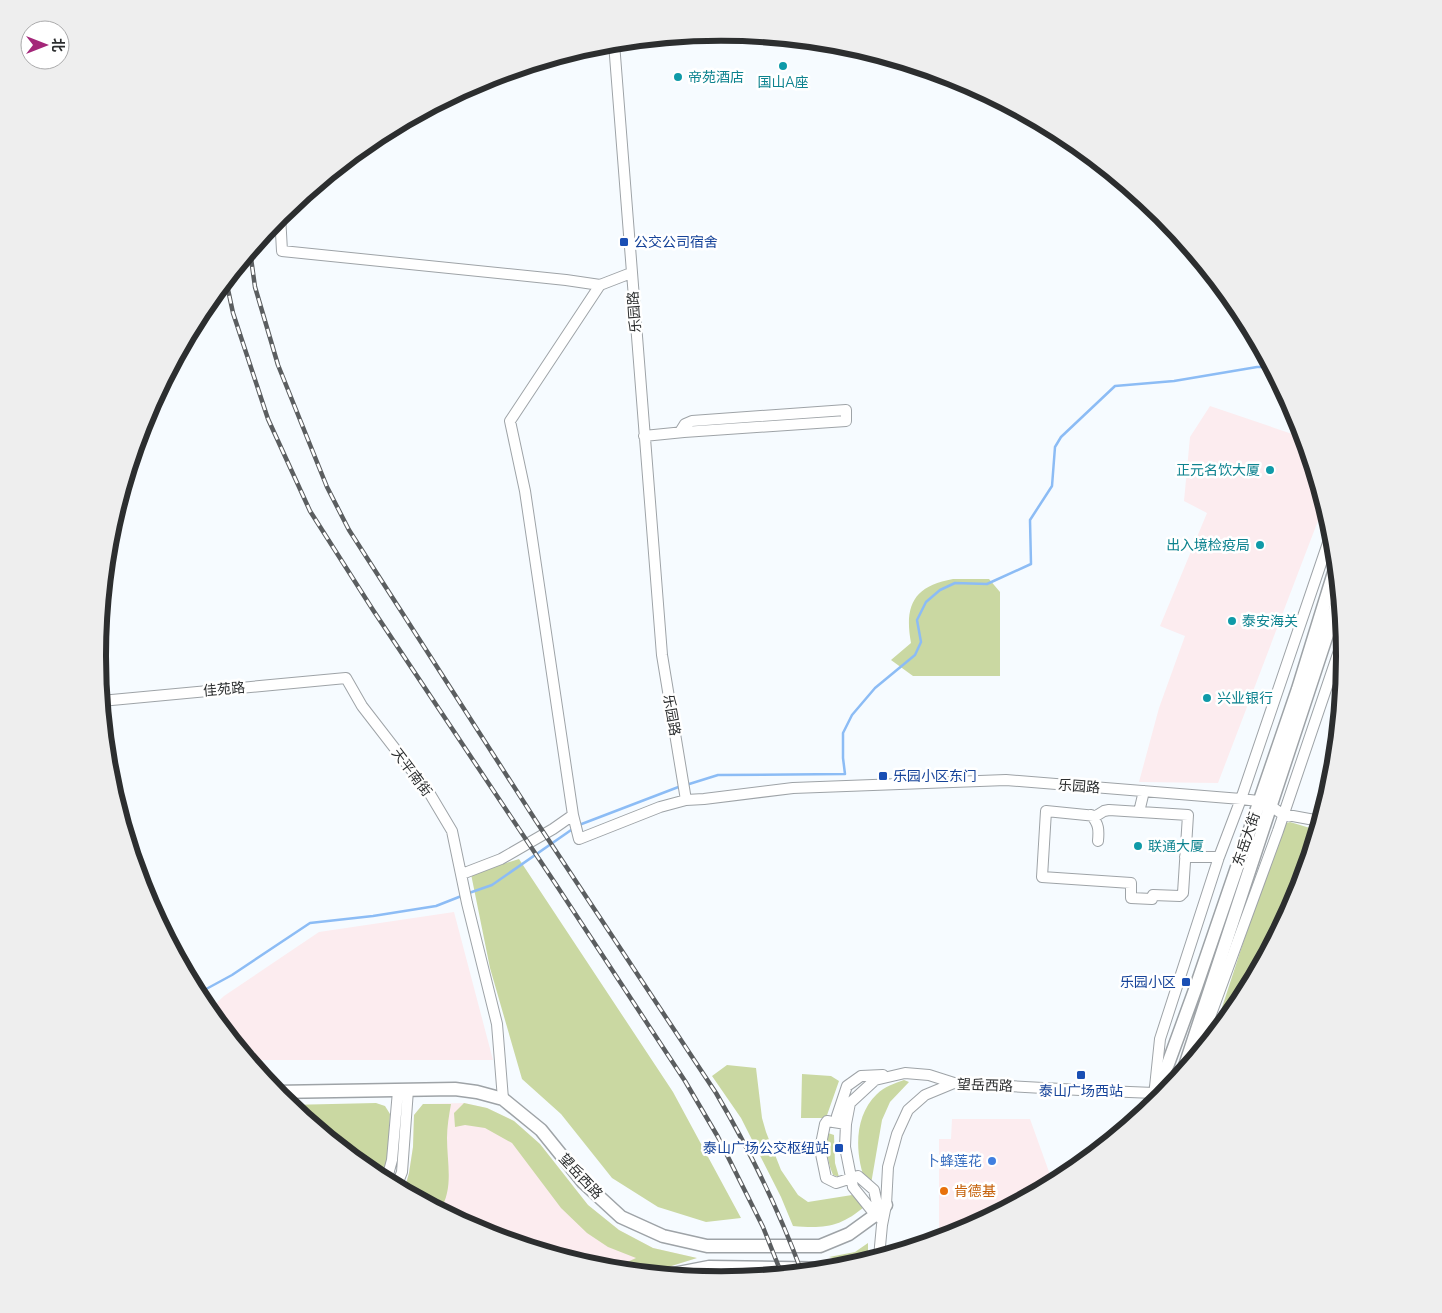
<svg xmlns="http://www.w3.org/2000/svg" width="1442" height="1313" font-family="Raleway,'Noto Sans SC',sans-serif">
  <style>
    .commercial { fill: #fcecef }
    .green { fill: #cad8a2 }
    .water { fill: #8cbcf5 }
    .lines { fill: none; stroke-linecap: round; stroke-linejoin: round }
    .stream { stroke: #8cbcf5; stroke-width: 2.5 }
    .minor-casing { stroke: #9ea3a7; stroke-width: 12 }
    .major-casing { stroke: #9ea3a7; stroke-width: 15 }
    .minor { stroke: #fff; stroke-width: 10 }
    .major { stroke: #fff; stroke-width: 12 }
    .rail-casing { stroke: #5b5e60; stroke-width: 4.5 }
    .rail { stroke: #fff; stroke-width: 2.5; stroke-dasharray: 8; stroke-linecap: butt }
    .culture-dot { fill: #0f9aa8; stroke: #fff; stroke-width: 2 }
    .transit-dot { fill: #1a4fb4; stroke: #fff; stroke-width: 2 }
    .shop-dot { fill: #3f7fe0; stroke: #fff; stroke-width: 2 }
    .food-dot { fill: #e8710a; stroke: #fff; stroke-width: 2 }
    .labels { text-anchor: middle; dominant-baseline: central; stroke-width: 5; stroke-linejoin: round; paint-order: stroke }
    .culture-label { font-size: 14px; fill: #0d838f; stroke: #fff; text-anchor: start }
    .transit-label { font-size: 14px; fill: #164399; stroke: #fff; text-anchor: start }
    .street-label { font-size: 14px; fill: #2c2e2f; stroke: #fff }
    .shop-label { font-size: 14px; fill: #366cbe; stroke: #fff; text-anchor: end }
    .food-label { font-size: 14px; fill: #c56008; stroke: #fff; text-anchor: start }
    .rim { fill: none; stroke: #2c2e2f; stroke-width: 6 }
  </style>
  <rect width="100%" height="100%" fill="#f6fbff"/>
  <path class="commercial" d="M1210,406L1304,438L1324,505L1218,783L1139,782L1159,708L1185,636L1160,626L1207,513L1184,501L1190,437Z
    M454,912L493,1060H249L208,1011L224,996L319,932Z
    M464,1103L487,1108L514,1121L540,1144L588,1205L619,1230L653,1248L697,1258L649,1273L599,1268L482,1233L404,1191L409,1173L413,1147L414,1115L423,1104Z
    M952,1119H1030L1053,1183L960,1233L939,1239V1139H951Z"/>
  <path class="green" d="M953,579H989L1000,592V676H913L891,660L911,643C904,605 914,586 953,579Z
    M1290,822L1310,828H1318L1297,896L1240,1003L1213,1035L1282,824Z
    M519,859L673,1092L741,1218L706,1222L658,1207L612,1178L561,1114L522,1079L490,968L471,874Z
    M727,1065L756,1068L762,1118L766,1132L781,1170L798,1195L808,1202L852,1195L865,1206C841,1227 824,1229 793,1226L781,1197L741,1118L712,1076Z
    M802,1074L831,1076L839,1081L826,1118H801Z
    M904,1080L909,1082L890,1102L882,1120L871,1184L866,1183C855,1155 853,1117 877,1094C884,1087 895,1083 904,1080Z
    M376,1103L385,1106L390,1114L388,1159L382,1179L374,1175L288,1105Z
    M464,1103L487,1108L514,1121L540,1144L588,1205L619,1230L653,1248L697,1258L649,1273L610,1270L636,1258L608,1247L587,1233L561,1208L512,1143L485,1128L465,1125L455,1127L454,1113Z
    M423,1104H451C449,1115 447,1127 447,1138C447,1163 454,1188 440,1210L404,1191L409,1173L413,1147L414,1115Z
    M828,1133L834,1135L835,1163L839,1177L833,1175C827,1161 826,1147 828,1133Z
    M868,1243V1261L857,1264L829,1257L855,1252Z"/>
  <path class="water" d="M1311,849L1297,896V897L1298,885L1295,869L1308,850Z"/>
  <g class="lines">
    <path class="stream" d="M686,785L718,775L845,774L843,758V733L852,715L875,688L915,655L921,642L917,620L926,602L940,590L955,583L987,584L1031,564L1030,520L1052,486L1055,447L1061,437L1115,386L1174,381L1257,367H1271
      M579,825L681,786
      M469,893L492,885L574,828
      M197,994L232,975L310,923L373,916L436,906L464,895"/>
    <defs>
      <path id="minor" d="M614,43L662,655L686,800L704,799L793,788L1006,780L1241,799L1258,801L1271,806L1282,814L1320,821
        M280,215L282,251L566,280L600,285
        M631,273L600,285L510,421L525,491L573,815L579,839L660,807L686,800
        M644,436L684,432L846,421V410L692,421L685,424L680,432
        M101,701L346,678L362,706L430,794L452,831L467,903L497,1024L503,1099
        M1109,810L1188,815L1183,893L1180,896L1153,895L1152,899L1131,898V883L1042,877L1046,811L1096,816L1104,811Z
        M1139,812L1144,791
        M1091,815C1099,824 1099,830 1098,841
        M1185,857H1219
        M462,874L501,859L553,829L573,815
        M1195,1058L1278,831L1343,639
        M1155,1087L1160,1039L1219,857L1241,799L1332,531
        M846,1124L827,1121L825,1124L820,1149L826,1178L836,1183L858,1176L874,1190L880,1218
        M846,1124L837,1116L847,1086L861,1076L883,1075
        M386,1182L392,1160L398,1091
        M396,1187L402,1172L408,1090
        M878,1213L873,1212L853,1187L845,1147L846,1124L850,1103L875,1080L905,1073L929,1075L954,1083
        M879,1257L882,1225L886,1205L888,1167L897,1134L908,1110L925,1095L954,1083L1080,1090L1154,1093L1167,1092"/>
      <path id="major" d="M1183,1072L1339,598
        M275,1092L455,1089L477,1092L503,1099L541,1130L583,1182L621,1217L663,1236L707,1246H820L849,1234L878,1213L886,1205
        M1148,1109L1154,1093L1168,1064L1196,987L1298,689L1336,566
        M668,1275L709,1267L842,1269"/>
    </defs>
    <use href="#minor" class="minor-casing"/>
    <use href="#major" class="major-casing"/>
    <use href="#minor" class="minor"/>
    <use href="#major" class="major"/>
    <defs>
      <path id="rail" d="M250,251L255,287L278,365L327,487L349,530L536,821L716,1093C750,1151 779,1210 802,1273
        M226,280L233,313L268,419L310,511L373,610L555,883L685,1081L718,1137L763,1227L782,1275"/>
    </defs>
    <use href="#rail" class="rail-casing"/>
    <use href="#rail" class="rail"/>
  </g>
  <g class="culture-dot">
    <circle cx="783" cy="66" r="5"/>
    <circle cx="678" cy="77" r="5"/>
    <circle cx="1270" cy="470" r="5"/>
    <circle cx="1260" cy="545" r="5"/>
    <circle cx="1232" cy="621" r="5"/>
    <circle cx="1207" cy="698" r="5"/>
    <circle cx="1138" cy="846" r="5"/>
  </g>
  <g class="transit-dot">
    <rect x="619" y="237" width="10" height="10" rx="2.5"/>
    <rect x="878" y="771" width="10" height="10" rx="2.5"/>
    <rect x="1181" y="977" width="10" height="10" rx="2.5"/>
    <rect x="1076" y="1070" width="10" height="10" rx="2.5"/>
    <rect x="834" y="1143" width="10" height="10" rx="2.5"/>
  </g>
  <circle class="shop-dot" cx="992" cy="1161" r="5"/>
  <circle class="food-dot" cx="944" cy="1191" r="5"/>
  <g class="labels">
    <g class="culture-label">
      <text x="688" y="77">帝苑酒店</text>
      <text x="783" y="82" text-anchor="middle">国山A座</text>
      <text x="1260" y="470" text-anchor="end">正元名饮大厦</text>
      <text x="1250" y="545" text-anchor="end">出入境检疫局</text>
      <text x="1242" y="621">泰安海关</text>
      <text x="1217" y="698">兴业银行</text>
      <text x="1148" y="846">联通大厦</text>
    </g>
    <g class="transit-label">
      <text x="634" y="242">公交公司宿舍</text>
      <text x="893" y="776">乐园小区东门</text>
      <text x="1176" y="982" text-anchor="end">乐园小区</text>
      <text x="1081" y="1091" text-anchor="middle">泰山广场西站</text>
      <text x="829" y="1148" text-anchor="end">泰山广场公交枢纽站</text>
    </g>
    <g class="street-label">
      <text transform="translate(634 312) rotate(-94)">乐园路</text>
      <text transform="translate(224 689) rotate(-5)">佳苑路</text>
      <text transform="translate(672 715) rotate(80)">乐园路</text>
      <text transform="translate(412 772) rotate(53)">天平南街</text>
      <text transform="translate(1079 786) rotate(4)">乐园路</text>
      <text transform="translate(1246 839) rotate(-71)">东岳大街</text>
      <text transform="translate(985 1085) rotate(2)">望岳西路</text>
      <text transform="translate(581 1176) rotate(47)">望岳西路</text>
    </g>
    <g class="shop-label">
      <text x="982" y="1161">卜蜂莲花</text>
    </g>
    <g class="food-label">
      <text x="954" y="1191">肯德基</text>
    </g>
  </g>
  <path d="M0 0H1442V1313H0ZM106 656a615 615 0 1 1 1230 0a615 615 0 1 1-1230 0Z" fill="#eee" fill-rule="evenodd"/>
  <path class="rim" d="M106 656a615 615 0 1 1 1230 0a615 615 0 1 1-1230 0Z"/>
  <g transform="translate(45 45) rotate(90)"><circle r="24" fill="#ffffff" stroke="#ababac"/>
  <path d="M0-4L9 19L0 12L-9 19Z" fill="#a42679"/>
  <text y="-8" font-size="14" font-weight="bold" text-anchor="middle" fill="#2c2e2f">北</text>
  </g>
</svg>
